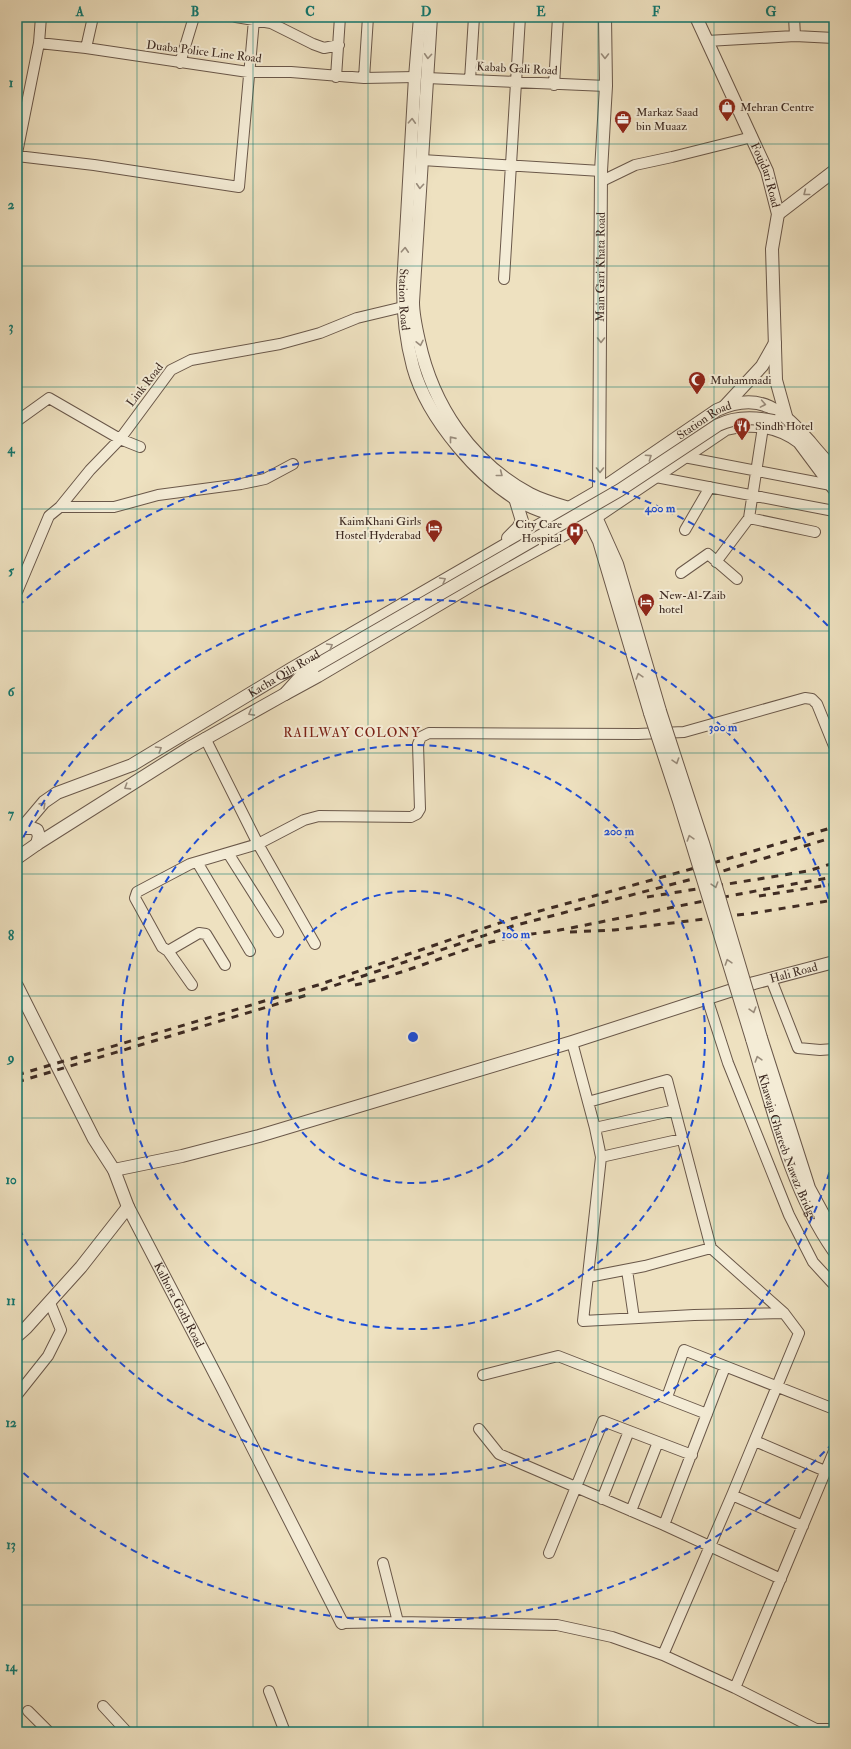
<svg xmlns="http://www.w3.org/2000/svg" width="851" height="1749" font-family="'IM FELL Double Pica',serif">
  <style>
    .lines { fill: none; stroke-linecap: round; stroke-linejoin: round }
    .minor-casing { stroke: #6a584a; stroke-width: 12 }
    .tertiary-casing { stroke: #6a584a; stroke-width: 14 }
    .minor { stroke: #f4ecd6; stroke-width: 10 }
    .tertiary { stroke: #f4ecd6; stroke-width: 12 }
    .rail { stroke: #3e2b23; stroke-width: 3; stroke-dasharray: 7 7; stroke-linecap: butt }
    .tertiary-bridge-casing { stroke: #6a584a; stroke-width: 14; stroke-linecap: butt }
    .tertiary-bridge { stroke: #f4ecd6; stroke-width: 12 }
    .oneway { stroke: #998c7c }
    .grid { fill: none; stroke: #0f766e; stroke-width: 1; stroke-opacity: 0.55 }
    .ring { fill: none; stroke: #1d4ed8; stroke-width: 2; stroke-dasharray: 7 5 }
    .labels { text-anchor: middle; dominant-baseline: central; stroke-width: 4; stroke-linejoin: round; paint-order: stroke }
    .street-label { font-size: 12px; fill: #3e2b23; stroke: #f4ecd6 }
    .poi-label { font-size: 12px; fill: #3e2b23; stroke: #f4ecd6; text-anchor: start }
    .neighbourhood-label { font-size: 13px; letter-spacing: 1px; fill: #7a1f14; stroke: #f4ecd6 }
    .centre { fill: #1d4ed8; stroke: #f4ecd6; stroke-width: 2 }
    .ring-label { font-size: 12px; text-anchor: middle; font-weight: bold; fill: #1d4ed8; stroke: #f4ecd6; stroke-width: 4; stroke-linejoin: round; paint-order: stroke }
    .neatline { fill: none; stroke: #0f766e; stroke-width: 1.5 }
    .grid-label { font-size: 13px; text-anchor: middle; font-weight: bold; fill: #0f766e }
  </style>
  <rect width="100%" height="100%" fill="#eee1c0"/>
  <filter id="stains"><feTurbulence type="fractalNoise" baseFrequency=".005" numOctaves="4"/><feColorMatrix values="0 0 0 0 .2 0 0 0 0 .09 0 0 0 0 .02 0 0 0 .5 -.17"/></filter>
  <radialGradient id="worn" r=".72"><stop offset=".6" stop-color="#630" stop-opacity="0"/><stop offset="1" stop-color="#630" stop-opacity=".3"/></radialGradient>
  <g class="lines">
    <defs>
      <path id="minor" d="M236,17L271,23L313,44L324,48L339,45
        M794,17L795,36
        M707,41L795,36L834,38
        M39,43L86,48L248,72H291L364,78L415,77
        M86,48L93,17
        M180,63L194,17
        M336,77L340,17
        M364,78L368,17
        M427,78L606,86
        M470,80L474,17
        M554,85L558,17
        M17,153L39,43L41,17
        M17,156L94,165L239,187L254,20
        M422,160L601,171
        M602,181L635,165L672,157L752,137
        M504,279L520,17
        M17,421L49,398L120,439L140,447
        M684,457L831,485
        M656,477L834,511
        M60,507H114L158,495L241,484L265,479L293,464
        M749,518L815,532
        M685,530L710,487
        M716,562L749,518L763,427
        M681,573L708,554L737,579
        M17,592L49,516L60,507L90,470L120,439L171,370L191,360L280,344L320,333L357,318L403,307
        M228,853L278,932
        M197,862L250,951
        M315,944L258,844L304,820L319,816L411,817L417,814L420,809L418,744L421,737L429,733L638,734L684,732L805,698L812,699L817,704L834,746
        M168,951L199,933L206,934L225,965
        M771,979L798,1048L820,1050L834,1049
        M192,985L168,951L162,947L135,898L137,892L190,864L258,844L205,738
        M707,998L728,1063L789,1215L813,1262L834,1285
        M572,1042L595,1128L601,1157L583,1321L694,1315L784,1313
        M588,1102L667,1080L711,1248L784,1313L799,1333L732,1495L663,1655
        M595,1128L675,1110
        M601,1157L682,1139
        M627,1270L634,1318
        M588,1277L645,1266L711,1248
        M483,1375L558,1356L707,1414
        M17,1395L48,1356L61,1330L50,1303
        M667,1397L684,1350L834,1409
        M479,1429L499,1454L664,1525L781,1579
        M755,1441L825,1471
        M732,1495L803,1526
        M602,1499L629,1431
        M631,1511L658,1442
        M664,1525L725,1367
        M549,1553L603,1421L692,1455
        M383,1563L398,1622
        M342,1623L398,1622L557,1625L612,1637L663,1655L735,1688L816,1729H834
        M735,1688L834,1451
        M269,1691L285,1732
        M103,1706L127,1732
        M28,1711L49,1732"/>
      <g id="tertiary">
        <path id="s1" d="M420,17L415,77L403,286C403,313 406,341 413,367C427,418 481,482 527,505C545,514 567,518 586,522L591,525L599,541L650,713"/>
        <path d="M431,17L413,302C413,315 416,328 419,341C433,406 471,462 530,494C551,505 575,508 596,517L617,564L660,711"/>
        <path id="s2" d="M696,17L767,171L778,214L772,249L776,380L786,416"/>
        <path d="M778,214L834,171"/>
        <path d="M725,406L762,366L775,343"/>
        <path id="s3" d="M599,496L601,171L606,86L605,17"/>
        <path d="M508,538L518,528L522,521L515,498"/>
        <path d="M285,694L318,676L477,582L596,517L726,429C751,422 778,426 799,442L834,489"/>
        <path d="M23,828H32L37,830L39,836L37,844"/>
        <path id="s4" d="M17,834L44,802L57,793L132,765L291,669L600,490L717,410C761,390 782,411 810,442C818,452 827,461 834,471"/>
        <path d="M17,858L37,844L189,748L285,694L303,674L315,666"/>
        <path id="s5" d="M17,986L94,1139L114,1170L128,1207L223,1389L342,1623"/>
        <path d="M761,1038L809,1188L834,1234"/>
        <path id="s6" d="M752,1039C774,1112 790,1188 834,1251"/>
        <path id="s7" d="M114,1170L182,1156L259,1136L572,1042L754,983L834,962"/>
        <path d="M17,1336L26,1328L81,1267L128,1207"/>
      </g>
    </defs>
    <use href="#minor" class="minor-casing"/>
    <use href="#tertiary" class="tertiary-casing"/>
    <use href="#minor" class="minor"/>
    <use href="#tertiary" class="tertiary"/>
    <path class="rail" d="M759,896L834,884
      M647,897L808,871L834,863
      M570,932L614,930L754,913L834,900
      M355,985C406,974 453,951 503,939C524,934 545,933 566,929C655,911 744,892 834,877
      M321,990L513,926L723,871L834,837
      M17,1075L318,985L511,919L720,861L834,827
      M17,1082L307,995"/>
    <defs>
      <path id="tertiary-bridge" d="M315,666L620,490L718,425C736,416 755,417 774,421
        M660,711L703,843L761,1038
        M650,713L679,801L752,1039"/>
    </defs>
    <use href="#tertiary-bridge" class="tertiary-bridge-casing"/>
    <use href="#tertiary-bridge" class="tertiary-bridge"/>
  </g>
  <defs><path id="oneway-chevron" d="M-2-3.5L2.5 0L-2 3.5" fill="none" stroke-width="1.6" stroke-linecap="round" stroke-linejoin="round"/></defs>
  <g class="oneway">
    <use href="#oneway-chevron" transform="translate(428 56) rotate(94)"/>
    <use href="#oneway-chevron" transform="translate(605 56) rotate(90)"/>
    <use href="#oneway-chevron" transform="translate(412 121) rotate(-87)"/>
    <use href="#oneway-chevron" transform="translate(420 186) rotate(94)"/>
    <use href="#oneway-chevron" transform="translate(806 193) rotate(142)"/>
    <use href="#oneway-chevron" transform="translate(405 250) rotate(-87)"/>
    <use href="#oneway-chevron" transform="translate(601 340) rotate(90)"/>
    <use href="#oneway-chevron" transform="translate(420 343) rotate(78)"/>
    <use href="#oneway-chevron" transform="translate(763 404) rotate(10)"/>
    <use href="#oneway-chevron" transform="translate(452 439) rotate(-129)"/>
    <use href="#oneway-chevron" transform="translate(649 457) rotate(-34)"/>
    <use href="#oneway-chevron" transform="translate(600 470) rotate(90)"/>
    <use href="#oneway-chevron" transform="translate(500 474) rotate(38)"/>
    <use href="#oneway-chevron" transform="translate(443 580) rotate(-30)"/>
    <use href="#oneway-chevron" transform="translate(330 646) rotate(-30)"/>
    <use href="#oneway-chevron" transform="translate(639 676) rotate(-107)"/>
    <use href="#oneway-chevron" transform="translate(251 713) rotate(151)"/>
    <use href="#oneway-chevron" transform="translate(159 749) rotate(-31)"/>
    <use href="#oneway-chevron" transform="translate(676 761) rotate(72)"/>
    <use href="#oneway-chevron" transform="translate(127 787) rotate(148)"/>
    <use href="#oneway-chevron" transform="translate(43 805) rotate(-44)"/>
    <use href="#oneway-chevron" transform="translate(690 838) rotate(-107)"/>
    <use href="#oneway-chevron" transform="translate(715 885) rotate(73)"/>
    <use href="#oneway-chevron" transform="translate(728 962) rotate(-108)"/>
    <use href="#oneway-chevron" transform="translate(753 1010) rotate(73)"/>
    <use href="#oneway-chevron" transform="translate(758 1059) rotate(-107)"/>
  </g>
  <path class="grid" d="M137,17V1732M253,17V1732M368,17V1732M483,17V1732M598,17V1732M714,17V1732M17,144H834M17,266H834M17,387H834M17,509H834M17,631H834M17,753H834M17,874H834M17,996H834M17,1118H834M17,1240H834M17,1362H834M17,1483H834M17,1605H834"/>
  <g class="ring">
    <circle cx="413" cy="1037" r="146"/>
    <circle cx="413" cy="1037" r="292"/>
    <path d="M833 1161A438 438 0 0 1 18 1226M18 848A438 438 0 0 1 833 913"/>
    <path d="M833 1443A584 584 0 0 1 18 1468M18 606A584 584 0 0 1 833 631"/>
  </g>
  <defs>
    <symbol id="shop-pin" viewBox="-11 -11 22 30"><path d="M0 17L-7.5 6A9.5 9.5 0 1 1 7.5 6Z" fill="#8f2418" stroke="#f4ecd6"/><path d="M-5-2.5h2.3a2.7 3.5 0 0 1 5.4 0H5L5.5 6h-11ZM-1.5-2.5h3a1.5 2.3 0 0 0-3 0Z" fill="#fff"/></symbol>
    <symbol id="office-pin" viewBox="-11 -11 22 30"><path d="M0 17L-7.5 6A9.5 9.5 0 1 1 7.5 6Z" fill="#8f2418" stroke="#f4ecd6"/><path d="M-6-3h4V-5.5h4V-3h4V5H-6ZM-1-4.5V-3h2v-1.5ZM-6 0V1H6V0Z" fill="#fff"/></symbol>
    <symbol id="mosque-pin" viewBox="-11 -11 22 30"><path d="M0 17L-7.5 6A9.5 9.5 0 1 1 7.5 6Z" fill="#8f2418" stroke="#f4ecd6"/><path d="M3.5-4.9A6 6 0 1 0 3.5 4.9A5 5 0 1 1 3.5-4.9Z" fill="#fff"/></symbol>
    <symbol id="restaurant-pin" viewBox="-11 -11 22 30"><path d="M0 17L-7.5 6A9.5 9.5 0 1 1 7.5 6Z" fill="#8f2418" stroke="#f4ecd6"/><path d="M-5-6h1v4h1v-4h1v4h1v-4h1v5L-1.5 .5V6h-2V.5L-5-1ZM5-6V6H3V1.5H1.5Q1.5-4 5-6Z" fill="#fff"/></symbol>
    <symbol id="hotel-pin" viewBox="-11 -11 22 30"><path d="M0 17L-7.5 6A9.5 9.5 0 1 1 7.5 6Z" fill="#8f2418" stroke="#f4ecd6"/><path d="M-6-4.5h1.5V1H6V5H4.5V3h-9V5H-6ZM-4 0a1.8 1.8 0 1 1 3.6 0ZM.5 0V-2.5h3Q6-2.5 6 0Z" fill="#fff"/></symbol>
    <symbol id="hospital-pin" viewBox="-11 -11 22 30"><path d="M0 17L-7.5 6A9.5 9.5 0 1 1 7.5 6Z" fill="#8f2418" stroke="#f4ecd6"/><path d="M-5-5h3v3.5h4V-5h3V5h-3V1.5h-4V5h-3Z" fill="#fff"/></symbol>
  </defs>
  <g fill-rule="evenodd">
    <use href="#shop-pin" x="717" y="97" width="20" height="27"/>
    <use href="#office-pin" x="613" y="109" width="20" height="27"/>
    <use href="#mosque-pin" x="687" y="370" width="20" height="27"/>
    <use href="#restaurant-pin" x="732" y="416" width="20" height="27"/>
    <use href="#hotel-pin" x="424" y="518" width="20" height="27"/>
    <use href="#hospital-pin" x="565" y="521" width="20" height="27"/>
    <use href="#hotel-pin" x="636" y="592" width="20" height="27"/>
  </g>
  <g class="labels">
    <g class="street-label">
      <text transform="translate(204 52) rotate(7)">Duaba Police Line Road</text>
      <text transform="translate(517 69) rotate(3)">Kabab Gali Road</text>
      <text stroke="none"><textPath href="#s2" startOffset="173">Foujdari Road</textPath></text>
      <text stroke="none"><textPath href="#s3" startOffset="229">Main Gari Khata Road</textPath></text>
      <text stroke="none"><textPath href="#s1" startOffset="283">Station Road</textPath></text>
      <text transform="translate(145 385) rotate(-52)">Link Road</text>
      <text stroke="none"><textPath href="#s4" startOffset="806">Station Road</textPath></text>
      <text stroke="none"><textPath href="#s4" startOffset="315">Kacha Qila Road</textPath></text>
      <text stroke="none"><textPath href="#s7" startOffset="708">Hali Road</textPath></text>
      <text stroke="none"><textPath href="#s6" startOffset="114">Khawaja Ghareeb Nawaz Bridge</textPath></text>
      <text stroke="none"><textPath href="#s5" startOffset="358">Kalhora Goth Road</textPath></text>
    </g>
    <g class="poi-label">
      <text x="740" y="107">Mehran Centre</text>
      <text x="636" y="112">Markaz Saad<tspan x="636" dy="14">bin Muaaz</tspan></text>
      <text x="710" y="380">Muhammadi</text>
      <text x="755" y="426">Sindh Hotel</text>
      <text x="421" y="521" text-anchor="end">KaimKhani Girls<tspan x="421" dy="14">Hostel Hyderabad</tspan></text>
      <text x="562" y="524" text-anchor="end">City Care<tspan x="562" dy="14">Hospital</tspan></text>
      <text x="659" y="595">New-Al-Zaib<tspan x="659" dy="14">hotel</tspan></text>
    </g>
    <g class="neighbourhood-label">
      <text x="352" y="733">RAILWAY COLONY</text>
    </g>
  </g>
  <circle cx="413" cy="1037" r="6" class="centre"/>
  <g class="ring-label">
    <text x="660" y="512">400 m</text>
    <text x="723" y="731">300 m</text>
    <text x="619" y="835">200 m</text>
    <text x="516" y="938">100 m</text>
  </g>
  <rect width="851" height="1749" fill="none" stroke="#eee1c0" stroke-width="44"/>
  <rect x="22" y="22" width="807" height="1705" class="neatline"/>
  <g class="grid-label">
    <text x="80" y="16">A</text>
    <text x="195" y="16">B</text>
    <text x="310" y="16">C</text>
    <text x="426" y="16">D</text>
    <text x="541" y="16">E</text>
    <text x="656" y="16">F</text>
    <text x="771" y="16">G</text>
    <text x="11" y="87">1</text>
    <text x="11" y="209">2</text>
    <text x="11" y="331">3</text>
    <text x="11" y="453">4</text>
    <text x="11" y="575">5</text>
    <text x="11" y="696">6</text>
    <text x="11" y="818">7</text>
    <text x="11" y="940">8</text>
    <text x="11" y="1062">9</text>
    <text x="11" y="1184">10</text>
    <text x="11" y="1305">11</text>
    <text x="11" y="1427">12</text>
    <text x="11" y="1549">13</text>
    <text x="11" y="1671">14</text>
  </g>
  <rect width="100%" height="100%" filter="url(#stains)"/>
  <rect width="100%" height="100%" fill="url(#worn)"/>
</svg>
